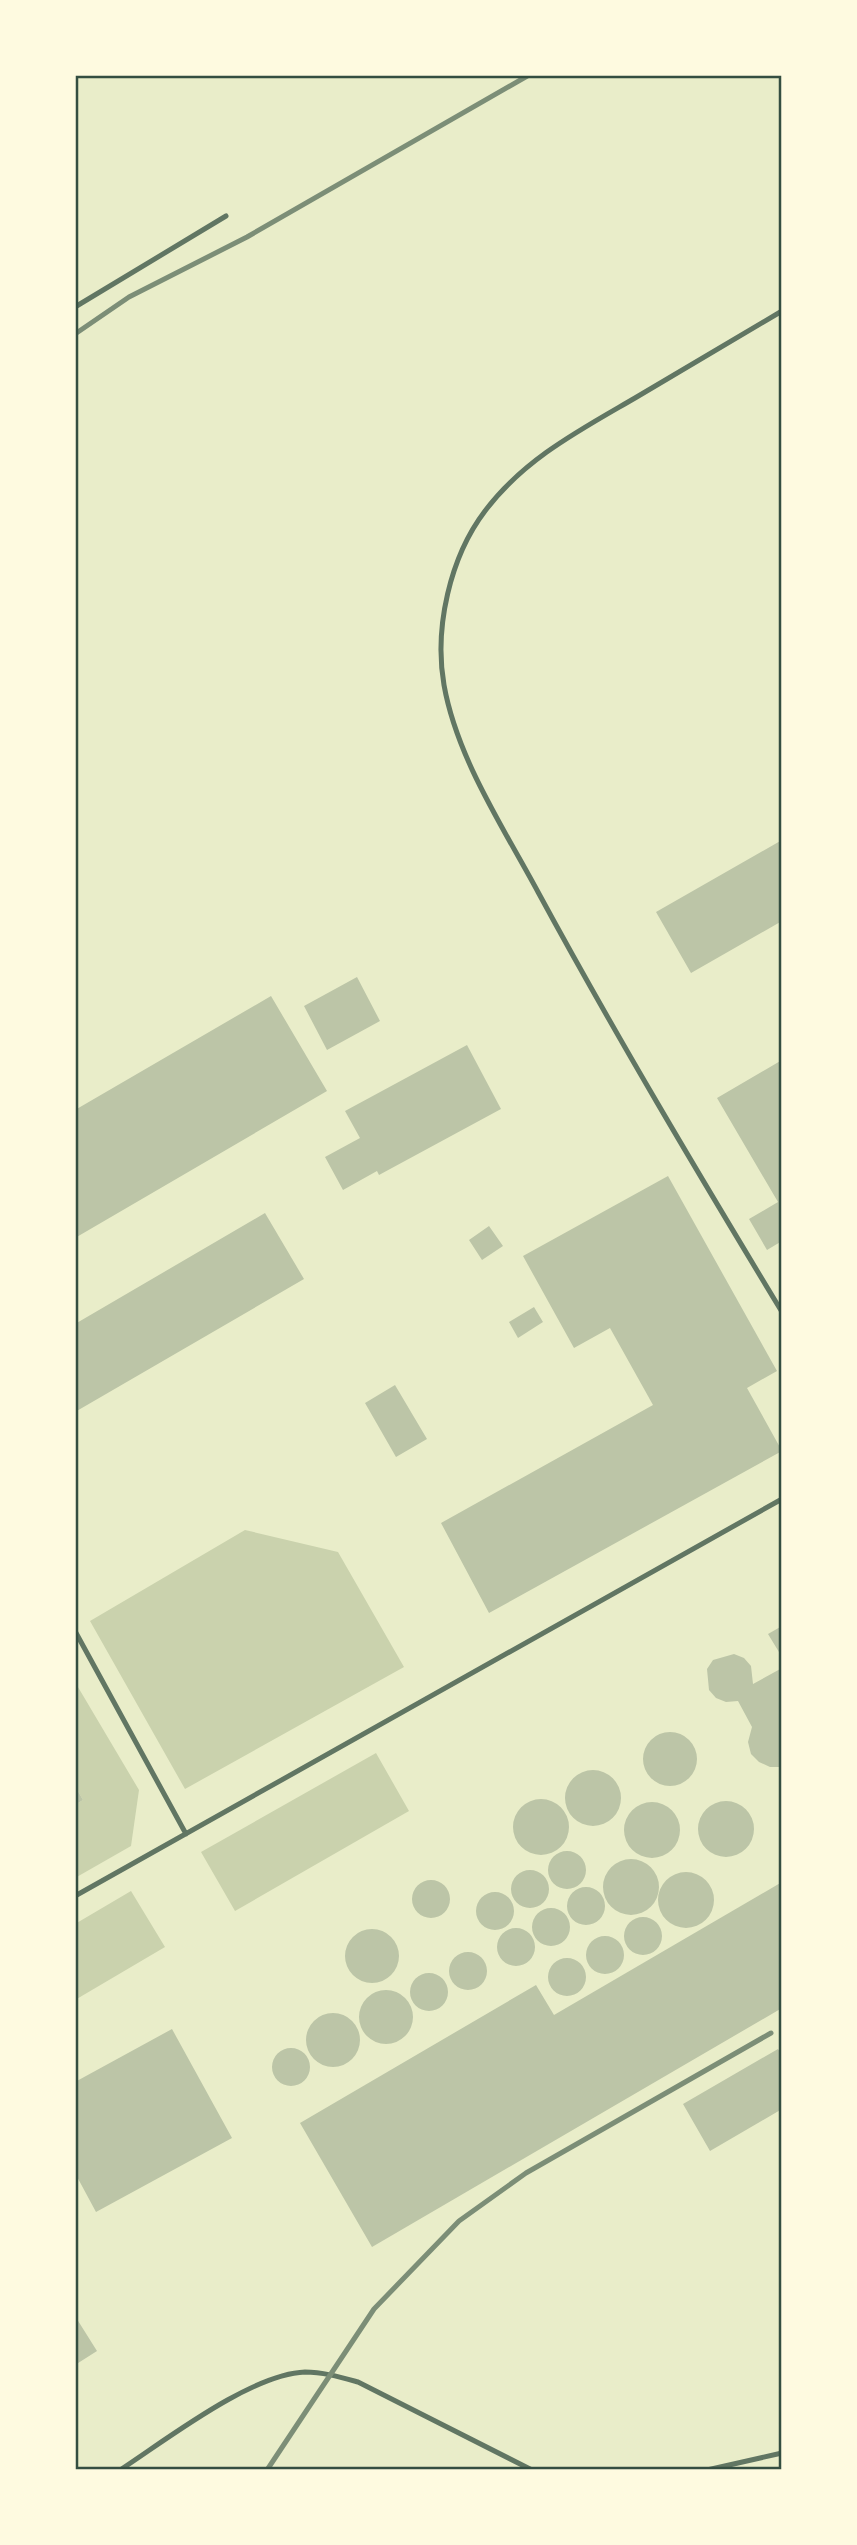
<svg xmlns="http://www.w3.org/2000/svg" width="857" height="2545" font-family="'Noto Sans',sans-serif">
  <style>
    .green { fill: #cad2ad }
    .building { fill: #bcc5a7 }
    .lines { fill: none; stroke-linecap: round; stroke-linejoin: round }
    .service { stroke: #617663; stroke-width: 5 }
    .rail { stroke: #7c8e77; stroke-width: 5 }
    .neatline { fill: none; stroke: #344e41; stroke-width: 2.5 }
  </style>
  <rect width="100%" height="100%" fill="#e9edc9"/>
  <path class="green" d="M245,1530L338,1552L404,1667L185,1789L90,1621Z
    M75,1682L139,1790L131,1846L75,1878V1805L83,1800L75,1786Z
    M376,1753L409,1811L235,1911L201,1852Z
    M131,1891L165,1947L75,2000V1924Z"/>
  <path class="building" d="M782,840V921L691,973L656,912Z
    M357,977L380,1021L327,1050L304,1006Z
    M271,996L327,1091L75,1238V1110Z
    M467,1045L501,1109L379,1175L377,1171L343,1190L325,1157L360,1138L345,1111Z
    M782,1060V1241L767,1250L749,1219L778,1202L717,1098Z
    M668,1176L777,1371L747,1388L782,1451L489,1613L441,1523L653,1405L610,1328L574,1348L523,1256Z
    M265,1213L304,1279L75,1412V1324Z
    M489,1226L503,1246L482,1260L469,1240Z
    M534,1307L543,1322L518,1338L509,1322Z
    M395,1385L427,1439L396,1457L365,1403Z
    M782,1626V1657L768,1634Z
    M734,1654L744,1658L751,1666L753,1684L782,1668V1767H770L759,1762L751,1754L748,1742L752,1727L738,1701L726,1702L716,1698L709,1690L707,1669L713,1660Z
    M643 1759a27 27 0 1 1 54 0a27 27 0 1 1-54 0Z
    M565 1798a28 28 0 1 1 56 0a28 28 0 1 1-56 0Z
    M75,1786L83,1800L75,1805Z
    M513 1827a28 28 0 1 1 56 0a28 28 0 1 1-56 0Z
    M698 1829a28 28 0 1 1 56 0a28 28 0 1 1-56 0Z
    M624 1830a28 28 0 1 1 56 0a28 28 0 1 1-56 0Z
    M548 1870a19 19 0 1 1 38 0a19 19 0 1 1-38 0Z
    M603 1887a28 28 0 1 1 56 0a28 28 0 1 1-56 0Z
    M511 1889a19 19 0 1 1 38 0a19 19 0 1 1-38 0Z
    M658 1900a28 28 0 1 1 56 0a28 28 0 1 1-56 0Z
    M412 1899a19 19 0 1 1 38 0a19 19 0 1 1-38 0Z
    M782,1882V2008L372,2247L300,2123L536,1985L554,2015Z
    M567 1906a19 19 0 1 1 38 0a19 19 0 1 1-38 0Z
    M476 1911a19 19 0 1 1 38 0a19 19 0 1 1-38 0Z
    M532 1927a19 19 0 1 1 38 0a19 19 0 1 1-38 0Z
    M624 1936a19 19 0 1 1 38 0a19 19 0 1 1-38 0Z
    M497 1947a19 19 0 1 1 38 0a19 19 0 1 1-38 0Z
    M345 1956a27 27 0 1 1 54 0a27 27 0 1 1-54 0Z
    M586 1955a19 19 0 1 1 38 0a19 19 0 1 1-38 0Z
    M449 1971a19 19 0 1 1 38 0a19 19 0 1 1-38 0Z
    M548 1977a19 19 0 1 1 38 0a19 19 0 1 1-38 0Z
    M410 1992a19 19 0 1 1 38 0a19 19 0 1 1-38 0Z
    M359 2017a27 27 0 1 1 54 0a27 27 0 1 1-54 0Z
    M306 2040a27 27 0 1 1 54 0a27 27 0 1 1-54 0Z
    M172,2029L232,2138L96,2212L75,2173V2082Z
    M272 2067a19 19 0 1 1 38 0a19 19 0 1 1-38 0Z
    M778,2049L782,2055V2109L710,2151L683,2104Z
    M75,2316L97,2351L75,2365Z"/>
  <g class="lines">
    <path class="service" d="M75,307L226,216
      M782,311C733,340 684,369 635,398C580,430 524,459 485,511C450,557 434,628 444,685C457,758 503,827 538,892C615,1034 698,1173 782,1312
      M75,1631L186,1834
      M75,1896L782,1499
      M120,2470C166,2440 251,2374 305,2372C323,2372 340,2377 358,2382L532,2470
      M707,2470L782,2453"/>
    <path class="rail" d="M75,334L129,297L247,237L529,75
      M267,2470L374,2309L459,2221L526,2173L771,2033"/>
  </g>
  <rect width="857" height="2545" fill="none" stroke="#fefae0" stroke-width="154"/>
  <rect x="77" y="77" width="703" height="2391" class="neatline"/>
</svg>
